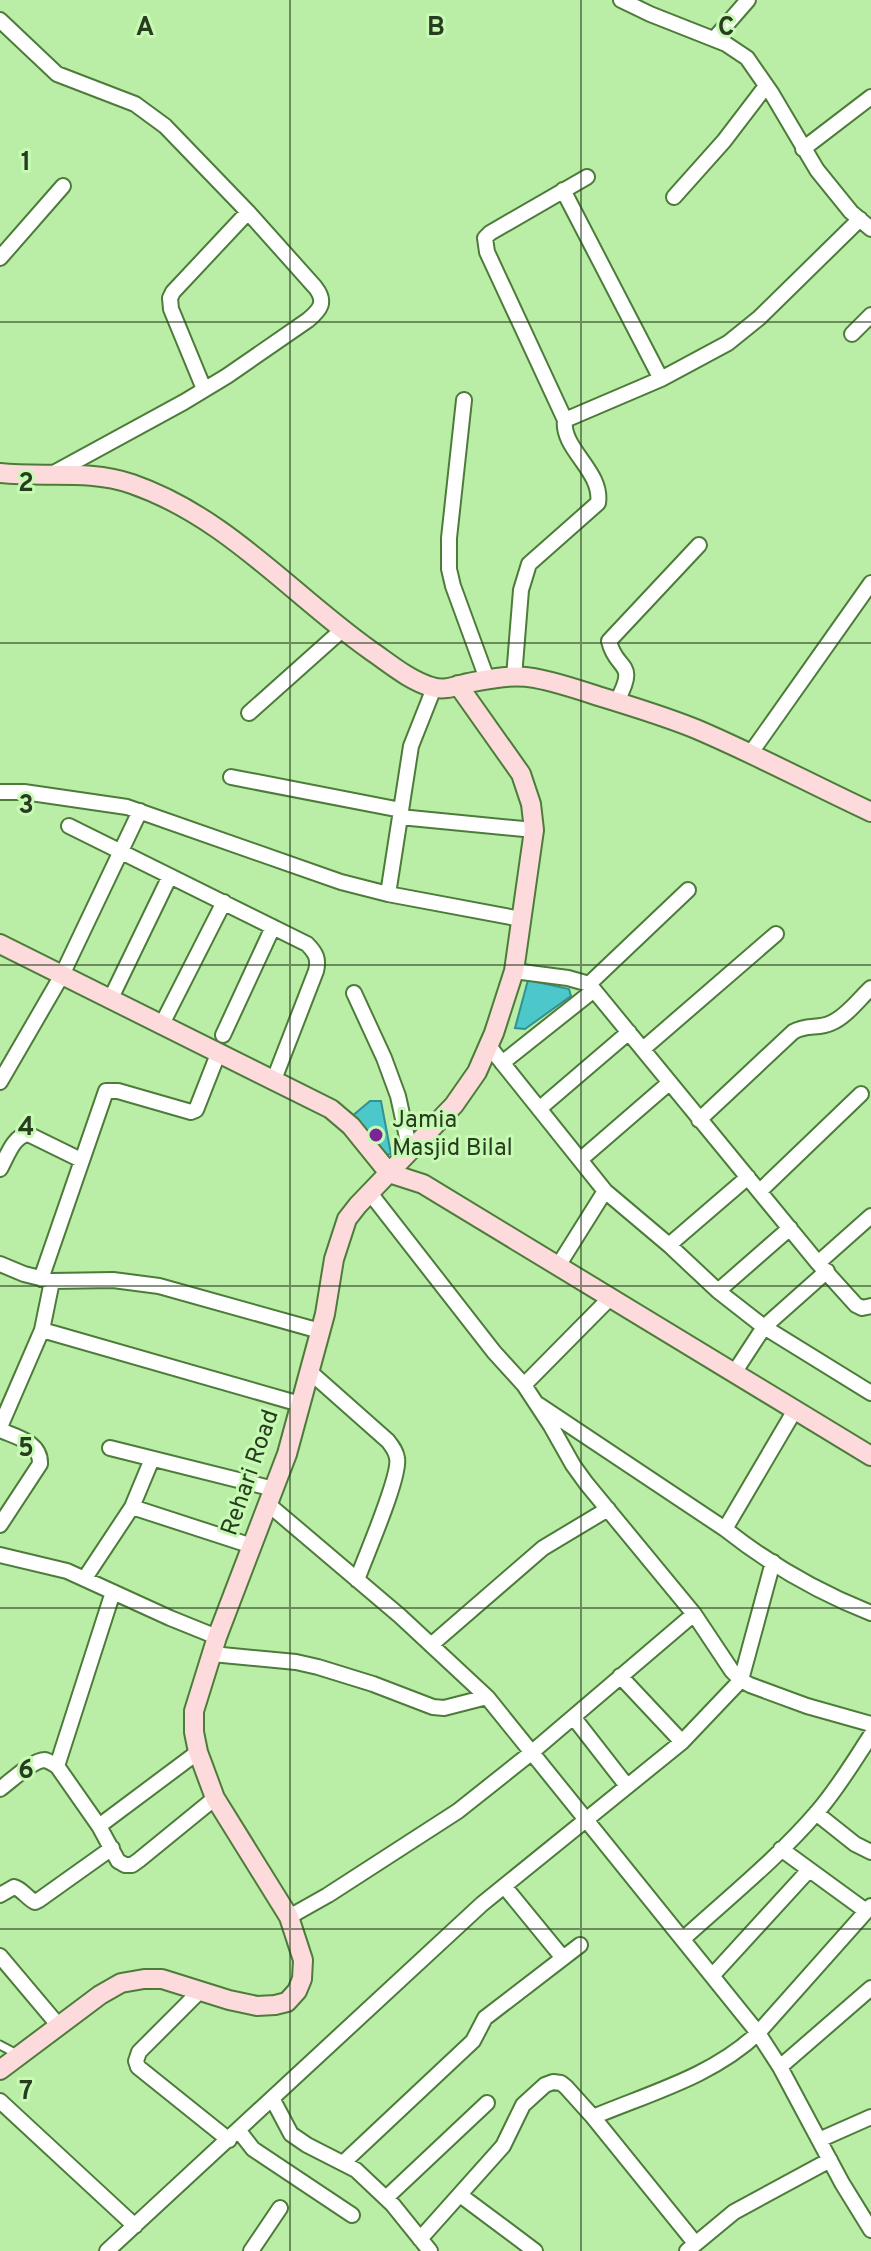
<svg xmlns="http://www.w3.org/2000/svg" width="871" height="2251" font-family="Overpass,sans-serif">
  <style>
    .building { fill: #4cc7ca; stroke: #339093; stroke-width: 2 }
    .lines { fill: none; stroke-linecap: round; stroke-linejoin: round }
    .lane-casing { stroke: #4d7b3a; stroke-width: 11 }
    .street-casing { stroke: #4d7b3a; stroke-width: 18 }
    .secondary-casing { stroke: #4d7b3a; stroke-width: 22 }
    .lane { stroke: #fff; stroke-width: 7 }
    .street { stroke: #fff; stroke-width: 14 }
    .secondary { stroke: #fddbdd; stroke-width: 18 }
    .grid { fill: none; stroke: #283c20; stroke-width: 2; stroke-opacity: 0.55 }
    .poi-dot { fill: #7c2695; stroke: #c7fbb4; stroke-width: 3 }
    .labels { text-anchor: middle; dominant-baseline: central; stroke-width: 6; stroke-linejoin: round; paint-order: stroke }
    .poi-label { font-size: 24px; fill: #283c20; stroke: #c7fbb4; text-anchor: start }
    .street-label { font-size: 24px; fill: #283c20; stroke: #c7fbb4 }
    .grid-label { font-size: 26px; text-anchor: middle; font-weight: bold; fill: #283c20; stroke: #c7fbb4; stroke-width: 6; stroke-linejoin: round; paint-order: stroke }
  </style>
  <rect width="100%" height="100%" fill="#baeea7"/>
  <path class="building" d="M528,980L569,989L571,996L525,1029L515,1028Z
    M370,1101H381L391,1154L381,1156L351,1117Z"/>
  <g class="lines">
    <defs>
      <path id="lane" d="M0,2045L17,2054"/>
      <path id="street" d="M621,0L650,14L726,44L747,58L772,94L817,170L851,212L871,229
        M0,20L57,74L135,104L165,126L248,212L315,287C327,302 320,310 308,320L227,376L184,402L52,474
        M714,39L748,0
        M803,149L871,97
        M563,190L661,379
        M674,197L724,141L766,86
        M0,258L63,186
        M852,334L871,315
        M204,389L171,309L170,298L173,292L248,212
        M464,400L449,538V569L453,586L487,679
        M565,420L487,252L485,238L490,233L587,177
        M514,677L521,590L529,564L598,503C603,471 561,449 565,420L661,379L728,343L759,318L860,219
        M617,701C639,660 616,672 609,641L699,545
        M249,713L342,630
        M750,754L871,583
        M231,777L401,810
        M0,792H24L127,807L341,882L388,894L521,919
        M400,817L534,830
        M69,826L307,944C316,953 319,959 316,971L273,1082
        M388,894L411,746L434,688
        M514,971L568,978L589,984L818,1263L856,1305L862,1308L871,1306
        M589,984L688,890
        M354,993L384,1058L398,1096L410,1151
        M110,1000L170,876
        M161,1026L224,902
        M223,1035L273,927
        M488,1045L605,1191L669,1245L718,1291L764,1327L871,1393
        M643,1049L776,934
        M502,1063L594,990
        M0,1082L62,975L140,811
        M539,1109L629,1032
        M699,1120L793,1032C806,1024 819,1029 831,1023C846,1017 859,999 871,988
        M580,1160L669,1083
        M0,1169C7,1157 13,1136 28,1134L81,1160
        M760,1191L861,1094
        M370,1193L494,1352L524,1385L551,1426L573,1465L586,1483L694,1614L732,1671L741,1680L750,1685L807,1706L871,1724
        M669,1245L748,1177
        M818,1263L871,1216
        M0,1264L24,1274L52,1281L113,1280L159,1286L320,1331
        M558,1266L605,1191
        M41,1279L106,1091H118L191,1112L196,1110L198,1105L218,1054
        M718,1291L790,1228
        M42,1330L300,1404
        M309,1371L388,1441C392,1446 396,1451 397,1458C401,1476 365,1557 357,1580
        M734,1373L764,1327L827,1271
        M524,1385L610,1298
        M539,1405L725,1529C768,1563 820,1593 871,1613
        M0,1427L42,1330L52,1281
        M0,1430C16,1437 41,1442 40,1464L0,1525
        M110,1448L274,1489
        M268,1504L400,1616L487,1697L758,2033L780,2067L842,2183L871,2230
        M132,1507L252,1546
        M725,1529L795,1410
        M0,1555L67,1571L170,1618L217,1637
        M85,1578L132,1507L152,1459
        M431,1645L543,1548L608,1509
        M212,1654L296,1662L318,1667L373,1684L433,1707L444,1708L487,1697
        M620,1676L682,1742
        M574,1718L627,1786
        M57,1766L113,1592
        M0,1789C10,1782 32,1760 45,1760C49,1761 53,1764 57,1766L99,1826L118,1861L125,1865H132L139,1860L215,1798
        M816,1813L855,1844L871,1852
        M99,1826L198,1752
        M781,1849L866,1911
        M504,1886L563,1958
        M0,1895L14,1887C22,1889 27,1898 35,1902L39,1900L112,1848
        M289,1917L328,1895L458,1811L531,1753L694,1614
        M683,1939C728,1898 778,1858 818,1811C838,1788 854,1761 871,1735
        M0,1956L59,2026
        M712,1976L809,1870
        M200,1991L139,2052L136,2061L138,2067L229,2140
        M780,2067L871,1988
        M273,2100L291,2134L307,2145L356,2170L393,2205L430,2251
        M0,2101L135,2226
        M593,2117C650,2093 713,2076 758,2033L871,1906
        M239,2131L253,2149L352,2215
        M819,2140L871,2117
        M343,2163L473,2041L485,2018L580,1945
        M460,2195L535,2251
        M386,2198L487,2103
        M420,2239L503,2146L523,2105L545,2085L553,2082L561,2083L566,2087L593,2117L695,2243
        M107,2251L482,1904L682,1742L741,1680L773,1562
        M251,2251L280,2208
        M687,2251L734,2212L830,2160"/>
      <path id="secondary" d="M0,473C44,478 89,469 132,484C227,517 291,594 370,650C389,663 410,681 432,687C444,691 456,686 468,683C489,679 512,674 534,678C556,682 577,689 598,696C631,706 664,716 696,729C755,754 813,785 871,812
        M0,944L331,1109L351,1126L389,1173L423,1184L871,1456
        M0,2070L100,1995L121,1983L144,1979H162L229,2000L257,2006L275,2005L287,2002L297,1991L302,1979L303,1960L289,1917L215,1798L198,1752L194,1732V1711L217,1637L287,1454L325,1314L334,1259L347,1219L358,1205L454,1105L477,1072L494,1033L514,971L534,830L531,804L521,774L458,685"/>
    </defs>
    <use href="#lane" class="lane-casing"/>
    <use href="#street" class="street-casing"/>
    <use href="#secondary" class="secondary-casing"/>
    <use href="#lane" class="lane"/>
    <use href="#street" class="street"/>
    <use href="#secondary" class="secondary"/>
  </g>
  <path class="grid" d="M290,0V2251M581,0V2251M0,322H871M0,643H871M0,965H871M0,1286H871M0,1608H871M0,1929H871"/>
  <circle class="poi-dot" cx="376" cy="1135" r="8"/>
  <g class="labels">
    <g class="poi-label">
      <text x="392" y="1121">Jamia<tspan x="392" dy="28">Masjid Bilal</tspan></text>
    </g>
    <g class="street-label">
      <text transform="translate(251 1473) rotate(-71)">Rehari Road</text>
    </g>
  </g>
  <g class="grid-label">
    <text x="145" y="35">A</text>
    <text x="436" y="35">B</text>
    <text x="726" y="35">C</text>
    <text x="26" y="170">1</text>
    <text x="26" y="491">2</text>
    <text x="26" y="813">3</text>
    <text x="26" y="1135">4</text>
    <text x="26" y="1456">5</text>
    <text x="26" y="1778">6</text>
    <text x="26" y="2099">7</text>
  </g>
</svg>
